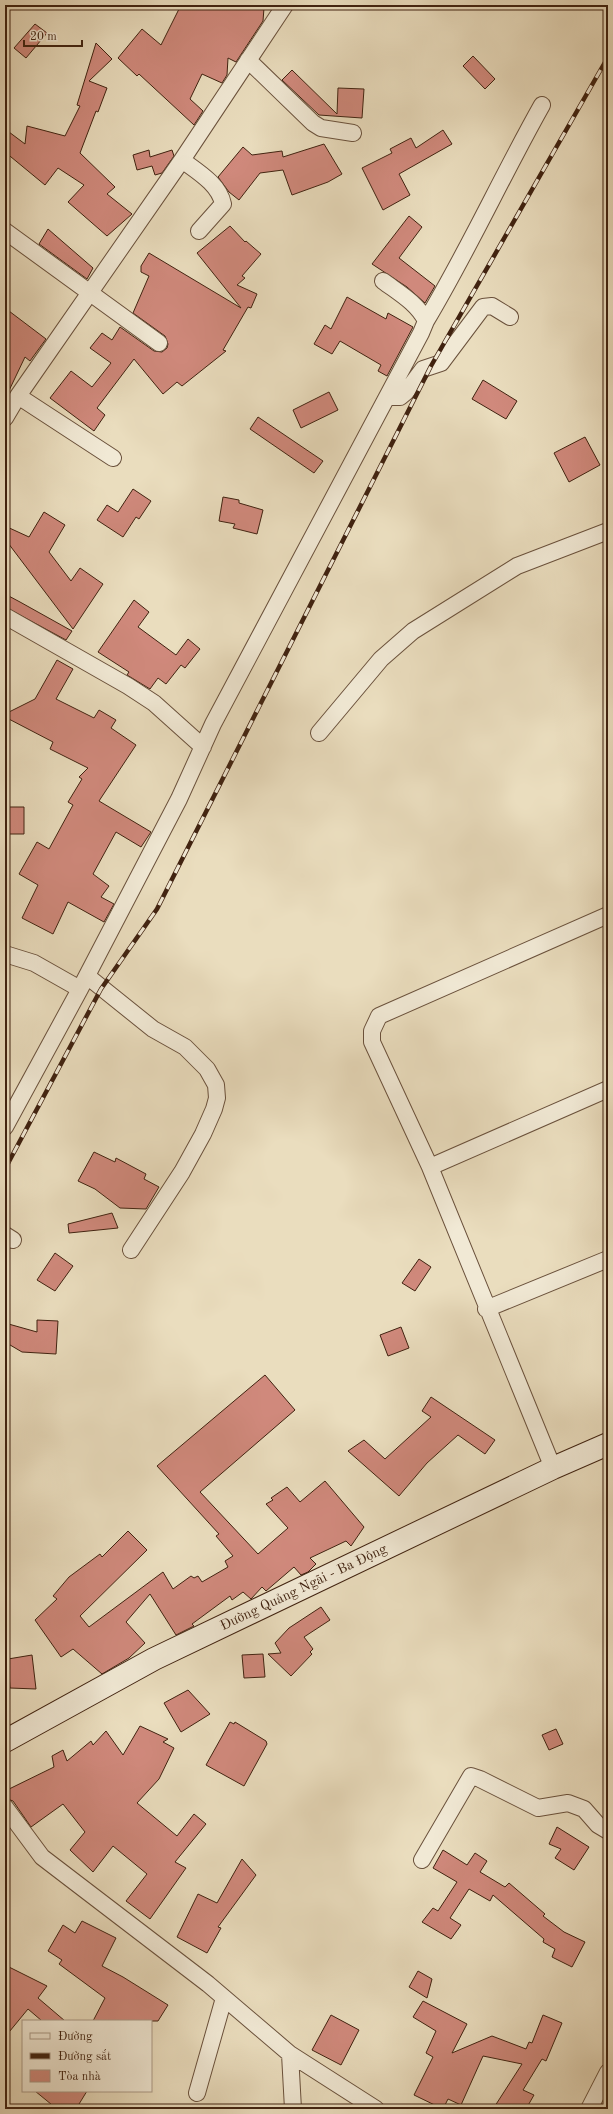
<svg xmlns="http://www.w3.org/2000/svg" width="613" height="2114" font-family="'Old Standard TT',serif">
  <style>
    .building { fill: #d0897c; stroke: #402210 }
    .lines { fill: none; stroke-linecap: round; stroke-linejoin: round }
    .minor-casing { stroke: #6a513c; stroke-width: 18 }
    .secondary-casing { stroke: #402210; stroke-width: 24 }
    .minor { stroke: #f1e9d5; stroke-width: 16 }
    .secondary { stroke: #f1e9d5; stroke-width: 22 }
    .rail-casing { stroke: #402210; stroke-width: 4.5 }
    .rail { stroke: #f1e9d5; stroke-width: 3; stroke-dasharray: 9; stroke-linecap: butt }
    .labels { text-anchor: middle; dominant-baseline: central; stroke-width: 3; stroke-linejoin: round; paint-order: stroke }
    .street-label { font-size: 14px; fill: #402210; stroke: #f1e9d5 }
  </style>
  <rect width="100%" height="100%" fill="#eaddbe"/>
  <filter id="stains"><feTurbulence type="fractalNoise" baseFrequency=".005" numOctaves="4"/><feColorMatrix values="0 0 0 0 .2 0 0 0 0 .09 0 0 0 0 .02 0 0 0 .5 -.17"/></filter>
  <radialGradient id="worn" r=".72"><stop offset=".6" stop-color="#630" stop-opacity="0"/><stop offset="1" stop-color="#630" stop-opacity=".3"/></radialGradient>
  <path class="building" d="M181,5H257L264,8L263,21L236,62L228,58L227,75L222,83L202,74L190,99L203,111L194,125L139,74L137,76L118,58L142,29L161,45Z
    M35,24L47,33L26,58L14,48Z
    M96,43L112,59L89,81L107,88L98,112L96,111L80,153L115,187L107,194L132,214L107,236L68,202L84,185L58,168L45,185L5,152V129L25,144L27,126L65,136L80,106L77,105Z
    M473,56L495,79L485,89L463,66Z
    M292,70L337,114L338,88L364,89L362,118L319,115L282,80Z
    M443,130L452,144L399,174L410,195L383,210L362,168L392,153L390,149L411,138L416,148Z
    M324,144L342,174L328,182L292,195L283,170L260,173L239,200L229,192L218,177L243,147L252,155L282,151L283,157Z
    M149,150L150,157L172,150L174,156L162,173L155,175L152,166L137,170L133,155Z
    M409,216L422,227L399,258L435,286L425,303L407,287L372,264Z
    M230,226L245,242L246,241L261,254L242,276L245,278L237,285L257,294L251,308L248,307L223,350L226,351L182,386L177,382L163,394L134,359L97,408L105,415L94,431L50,398L71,371L92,387L111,363L90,348L102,333L112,340L120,327L154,351L162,352L167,348L168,344L165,336L133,313L149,276L141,272V266L149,253L241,308L197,253Z
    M48,229L93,268L87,279L39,244Z
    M347,297L386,319L388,313L413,327L387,376L378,371L381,365L340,341L332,354L314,344L325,325L331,329Z
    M5,308L46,339L30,361L25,357L5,399Z
    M483,380L517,401L506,419L472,399Z
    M329,392L338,410L301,428L293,410Z
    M258,417L323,461L314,473L250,429Z
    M585,437L600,465L569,482L554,453Z
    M133,489L151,501L139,519L136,517L123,537L97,520L107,505L118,512Z
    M223,497L239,500V503L263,510L257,534L233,528L235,524L219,521Z
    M44,512L65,525L49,552L71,581L80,568L103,584L73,629L5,539V526L29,537Z
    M5,594L20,602L72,631L66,640L5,607Z
    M134,600L149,612L138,627L176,655L188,639L200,649L185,668L181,665L166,684L158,678L150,689L127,675L129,672L98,652Z
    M57,660L73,669L56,699L94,718L99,710L116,720L111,728L136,745L99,801L151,832L141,847L116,832L93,874L109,886L101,897L114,904L104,922L68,902L53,934L22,918L38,885L19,874L37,842L49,849L73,805L68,802L82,779L79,777L88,768L50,749L53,742L5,717V714L35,699Z
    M5,807H24V834H5Z
    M94,1152L115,1162L116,1158L146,1174L144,1179L159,1187L146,1209L120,1208L95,1189L78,1181Z
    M112,1213L118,1228L69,1233L68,1224Z
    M55,1253L73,1266L55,1291L37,1280Z
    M419,1259L431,1267L415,1291L402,1283Z
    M37,1320L58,1321L56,1354L22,1352L5,1342V1323L37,1332Z
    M401,1327L409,1348L388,1356L380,1335Z
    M265,1375L295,1410L200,1492L258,1554L288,1528L266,1504L273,1500L271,1498L287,1487L300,1502L325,1481L364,1527L351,1546L346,1541L310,1558L316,1564L308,1572L301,1575L294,1567L266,1591L262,1587L251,1599L243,1592L232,1600L230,1596L192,1624L194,1626L176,1635L150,1594L126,1622L145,1643L129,1658L102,1674L73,1649L61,1657L35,1620L57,1599L53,1596L69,1577L100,1554L102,1557L128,1531L147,1550L80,1616L89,1627L163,1572L173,1589L191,1576L194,1578L198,1576L202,1582L228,1567L225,1561L233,1556L216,1536L219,1534L157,1466Z
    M431,1397L495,1440L485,1454L458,1435L427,1463L399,1496L348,1451L364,1440L385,1459L431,1417L422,1411Z
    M321,1607L330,1620L304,1637L313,1649L310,1652L312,1654L291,1676L268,1654L281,1653L275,1643L289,1628Z
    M263,1654L265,1677L244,1678L242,1655Z
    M32,1655L36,1689L10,1688L8,1659Z
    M188,1690L210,1714L181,1732L164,1703Z
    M230,1722L234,1724L235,1722L266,1741L267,1744L244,1786L206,1765Z
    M140,1726L168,1739L163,1742L174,1748L159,1779L137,1803L177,1836L194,1814L206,1824L175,1862L186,1868L150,1919L126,1901L147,1874L113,1846L93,1872L70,1850L85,1832L63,1804L31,1827L13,1801L5,1798V1791L54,1767L52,1756L63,1750L67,1761L91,1741L93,1745L106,1731L123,1755Z
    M556,1729L563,1744L549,1750L542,1735Z
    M557,1827L589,1847L574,1870L555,1858L561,1849L549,1844Z
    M443,1850L467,1865L475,1853L487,1861L480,1872L505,1887L509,1883L545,1914L543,1916L564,1932L585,1942L572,1967L552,1957L555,1949L543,1942L544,1939L493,1895L490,1901L469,1889L450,1918L461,1925L451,1939L422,1922L433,1908L438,1911L457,1882L433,1868Z
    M242,1859L256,1875L218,1927L221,1928L207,1953L177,1937L198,1894L217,1903Z
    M82,1921L116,1938L102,1966L123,1977L168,2005L158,2021H93L105,1998L59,1964L62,1960L48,1951L63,1925L75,1933Z
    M5,1965L47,1986L38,1998L65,2021H42L28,2009L5,2037Z
    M418,1971L432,1979L427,1998L409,1987Z
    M423,2001L467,2024L452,2053L492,2036L526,2049L529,2042L532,2043L543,2015L562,2023L546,2061L542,2059L523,2090L534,2095L526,2109H493L522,2064L483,2056L461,2105L448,2099L443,2109L414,2095L433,2057L426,2053L436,2031L413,2017Z
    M331,2015L359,2030L341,2065L312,2050Z
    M35,2091H87L76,2109H57Z"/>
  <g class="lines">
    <defs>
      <path id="minor" d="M248,60L313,123L321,128L353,133
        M182,160C198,172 219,184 223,204L199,231
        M5,231L159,343
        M426,321C468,251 502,176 542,105
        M18,396L113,458
        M387,397H400L406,392L423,369L441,363L483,307L492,306L510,317
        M5,418L18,396L182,160L285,5
        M5,616L128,686L154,703L203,747
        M319,733L381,659L413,631L517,566L608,531
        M5,954L34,963L80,989
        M87,976L153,1029L185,1047L207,1069L216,1085L217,1098L214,1109L203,1134L182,1172L131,1250
        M5,1127L80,989L179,799L213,724L421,333L426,321C417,303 399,293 383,281
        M430,1167L608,1089
        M5,1235L13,1240
        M486,1309L608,1259
        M553,1468L430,1167L372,1042V1031L379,1016L608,915
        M5,1807L42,1857L208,1984L290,2054L376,2109
        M422,1860L471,1776L480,1779L538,1808L568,1803L584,1809L598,1825L608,1831
        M290,2054L293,2109
        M197,2093L224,1998
        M589,2109L608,2072"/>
      <g id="secondary">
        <path id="s1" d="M5,1741L154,1659L553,1468L608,1444"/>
      </g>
    </defs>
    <use href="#minor" class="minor-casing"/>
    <use href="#secondary" class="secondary-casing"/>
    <use href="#minor" class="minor"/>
    <use href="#secondary" class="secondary"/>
    <defs>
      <path id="rail" d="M5,1169L101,989L157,909L431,366L608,57"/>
    </defs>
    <use href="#rail" class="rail-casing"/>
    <use href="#rail" class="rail"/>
  </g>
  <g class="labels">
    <g class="street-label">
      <text stroke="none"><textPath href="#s1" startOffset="336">Đường Quảng Ngãi - Ba Động</textPath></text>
    </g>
  </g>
  <rect width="613" height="2114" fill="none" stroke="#eaddbe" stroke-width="20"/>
  <rect x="6" y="6" width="601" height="2102" fill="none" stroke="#402210" stroke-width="2"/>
  <rect x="10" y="10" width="593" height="2094" fill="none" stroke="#402210"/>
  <rect x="22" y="2020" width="130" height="72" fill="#f1e9d5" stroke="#aa9986"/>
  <rect x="30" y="2033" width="20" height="6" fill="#f1e9d5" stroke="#aa9986"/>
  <text x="58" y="2040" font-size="12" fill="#402210">Đường</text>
  <rect x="30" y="2053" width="20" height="6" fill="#402210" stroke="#aa9986"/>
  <text x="58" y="2060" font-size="12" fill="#402210">Đường sắt</text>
  <rect x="30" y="2070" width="20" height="12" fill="#d0897c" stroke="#aa9986"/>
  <text x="58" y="2080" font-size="12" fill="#402210">Tòa nhà</text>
  <path d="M24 40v6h58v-6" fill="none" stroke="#402210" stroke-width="2"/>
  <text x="30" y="40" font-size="12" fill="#402210" stroke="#f1e9d5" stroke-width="3" paint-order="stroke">20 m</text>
  <rect width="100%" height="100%" filter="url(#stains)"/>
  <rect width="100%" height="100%" fill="url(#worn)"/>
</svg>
